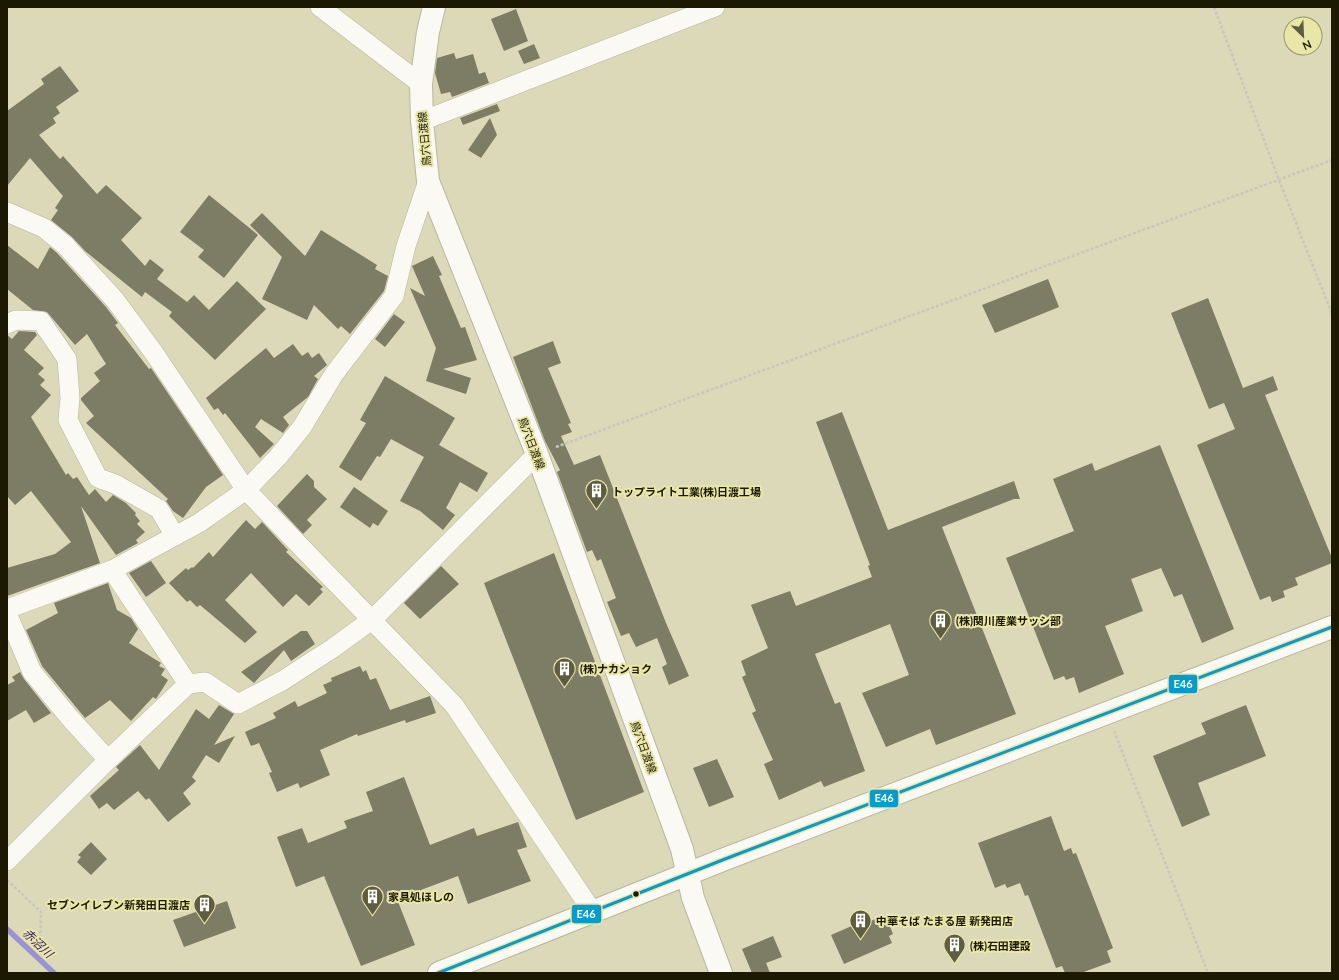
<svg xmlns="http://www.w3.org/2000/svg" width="1339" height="980" font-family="Lato,'Noto Sans JP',sans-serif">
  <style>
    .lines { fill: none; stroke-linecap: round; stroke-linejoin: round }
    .stream { stroke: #9993d4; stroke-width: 5.5 }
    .building { fill: #7d7c64 }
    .street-casing { stroke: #b9b79d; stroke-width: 20 }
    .secondary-casing { stroke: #b9b79d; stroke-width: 24 }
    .primary-casing { stroke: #b9b79d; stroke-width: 24 }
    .path { stroke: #c7c7be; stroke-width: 2.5; stroke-dasharray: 3 2; stroke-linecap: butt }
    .street { stroke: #faf9f4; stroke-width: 19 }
    .secondary { stroke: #faf9f4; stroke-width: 22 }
    .primary { stroke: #faf9f4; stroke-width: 22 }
    .bus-1-casing { stroke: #eae6a8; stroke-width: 6 }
    .bus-1 { stroke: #059bcc; stroke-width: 3 }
    .bus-dot { fill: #1b1902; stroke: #eae6a8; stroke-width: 1.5 }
    .labels { text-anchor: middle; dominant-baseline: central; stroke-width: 4; stroke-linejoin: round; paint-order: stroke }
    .street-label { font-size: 11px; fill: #1b1902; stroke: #eae6a8 }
    .poi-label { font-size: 11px; font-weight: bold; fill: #1b1902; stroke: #eae6a8; text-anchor: start }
    .water-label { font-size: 12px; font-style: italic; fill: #2d1575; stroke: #eae6a8 }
    .line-badge { stroke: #eae6a8; stroke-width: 1.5 }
    .badge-label { font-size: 11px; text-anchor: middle; font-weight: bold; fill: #fff }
  </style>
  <rect width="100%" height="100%" fill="#dbd9b7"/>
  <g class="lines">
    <path class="stream" d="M7,929L54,973"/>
  </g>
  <path class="building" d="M516,9L528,41L504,51L491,19Z
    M534,44L540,58L524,64L518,51Z
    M454,53L456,59L473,54L479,74L485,72L489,83L452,97L450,92L441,94L435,73L437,58Z
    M60,66L79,91L56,107L60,113L53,118L56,123L39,135L60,159L63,156L97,194L106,185L142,218L121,240L145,266L150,259L164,270L157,279L187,302L194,295L209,310L237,281L266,309L215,360L169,316L172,312L145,292L142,297L85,251L72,237L51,220L58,210L55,208L63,196L30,158L7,186V111L44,84L41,79Z
    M497,104L500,111L463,125L460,118Z
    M490,118L497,135L481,158L468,150Z
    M209,195L258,235L224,278L198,257L204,250L180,232Z
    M262,213L305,256L321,230L377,265L375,269L388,276L384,291L350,334L341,326L338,329L314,305L307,320L262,299L282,257L250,225Z
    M7,245L38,269L50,247L57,253L106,307L118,323L115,325L149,369L151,368L223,475L206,487L183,518L173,511L166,501L168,499L86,423L94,416L81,400V398L100,381L94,373L106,364L87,334L75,345L47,312L33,310L7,289Z
    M433,256L442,275L439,276L461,328L465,327L477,360L443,369L471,378L466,394L426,381L436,348L410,288L425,296L412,266Z
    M1048,279L1059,307L995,333L982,305Z
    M1208,298L1243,388L1273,376L1278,390L1265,395L1332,558V563L1295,578L1298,585L1283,591L1285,597L1272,602L1270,596L1260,600L1197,445L1235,429L1224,403L1209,409L1171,313Z
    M394,314L405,322L385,347L375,339Z
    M19,331L35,332L37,335L24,350L44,368L38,374L45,380L40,385L51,395L31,417L66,475L68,473L73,479L77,477L89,495L95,489L106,502L113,495L126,503L136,513L135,515L140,521L137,524L145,532L136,540L138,543L116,555L81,506L100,563L7,596V568L55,554L71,542L31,491L15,505L7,496V335L12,339Z
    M553,341L561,363L548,368L571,423L568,424L572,432L561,436L574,465L600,455L666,623L689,676L669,685L662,667L667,664L657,638L636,647L629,633L621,636L607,602L616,598L601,559L597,561L592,550L587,552L557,472L560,470L545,441L513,357Z
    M293,344L302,356L308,352L312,358L319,353L327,365L314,376L318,379L308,397L283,417L289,425L283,433L261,419L255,427L274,444L260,458L225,413L223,415L218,408L214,410L206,398L266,348L274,358Z
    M385,376L455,418L439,445L488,473L477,492L460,482L446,508L455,515L443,530L420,511L400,501L424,457L391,439L380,457L377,456L361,481L339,467L366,423L360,420Z
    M842,412L888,530L1014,481L1020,499H1014L942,527L1016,714L936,745L930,729L886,747L862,693L909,675L890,624L815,654L835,704L840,702L865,771L824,787L821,781L779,800L764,764L773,760L752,713L756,711L742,677L746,675L741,661L768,648L751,605L790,591L796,606L872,577L868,566L870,565L816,422Z
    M1160,445L1234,629L1202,643L1182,594L1174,597L1161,568L1131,579L1143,611L1105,626L1124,674L1079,693L1074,677L1066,680L1064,676L1054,680L1006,558L1074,531L1053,479L1092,463L1095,471Z
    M307,474L314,481V487L327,499L307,520L312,525L303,534L277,506Z
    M354,487L388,511L378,526L373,523L370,528L340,507Z
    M246,520L255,529L262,522L288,550L286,552L323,587L320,589L323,592L309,606L296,594L283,607L251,573L225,600L257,632L245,643L200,605L197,607L190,600L187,602L169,583L186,568L188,570L192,567L193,568L209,552L213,557Z
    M554,553L644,792L576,820L484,583Z
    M151,561L166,583L146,597L129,573Z
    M441,566L459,584L420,619L404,603Z
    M108,583L117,610L131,618L138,629L129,643L161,663L159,666L165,669L161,675L168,680L156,699L153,697L131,721L110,700L85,718L42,666L26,630L58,613L54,603Z
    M301,631H307L315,644L291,661L284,650L254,683L241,672Z
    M360,666L363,672L366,670L370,680L376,678L390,710L430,696L436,713L406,723L405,720L358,736L357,734L320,750L330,775L300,788L298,783L277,792L269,773L272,772L259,743L251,746L245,732L276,718L273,713L295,701L298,707L327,693L323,685L332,681L331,678Z
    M20,672L24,679L51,713L34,723L26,710L7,721V685L15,681L12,677Z
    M219,705L234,714L214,745L235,736L219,763L206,755L192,777L196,781L183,793L191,804L168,822L149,798L146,800L138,791L114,810L107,803L99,809L90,796L119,770L116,767L140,745L159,770L196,709L209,719Z
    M1246,705L1266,756L1198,783L1210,815L1182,827L1153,756L1206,734L1201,723Z
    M717,759L734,797L709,807L693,768Z
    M404,777L430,845L474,828L477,836L518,822L527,847L517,850L531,881L468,904L458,876L397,899L415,945L361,966L324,876L296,887L277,837L302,828L308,843L347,828L344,821L373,811L366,792Z
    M1051,816L1064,851L1071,848L1073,854L1076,853L1113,948L1107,951L1111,962L1081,973H1065L1062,966L1056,968L1028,895L1025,896L1020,883L1007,888L1005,884L995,888L978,843Z
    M91,842L107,859L91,875L77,862L81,857L78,855Z
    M227,901L236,928L184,947L173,920Z
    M882,916L884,920L887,919L893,934L889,936L892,943L844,964L831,935L870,918L871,921Z
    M773,936L782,957L766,963L770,973H752L742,949Z"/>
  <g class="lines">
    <defs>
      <path id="street" d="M320,7L421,84
        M422,121L715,7
        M7,212L44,228L65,245L115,300L154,353L246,490L454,705L592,911
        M7,324L16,320L41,321L67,359L70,398L68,420L98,478L115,484L159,509L175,536
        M7,609L112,570L199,523L246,490L278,457L302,427L334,374L394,296L406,246L428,181
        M7,613L32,672L69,717L108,760
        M188,684L205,682L238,704L282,681L333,648L373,619L537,454
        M7,861L108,760L188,684L112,570"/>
      <path id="secondary" d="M434,7L428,32L421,84L422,121L428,181L537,454L682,849L693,898L721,973"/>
      <path id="primary" d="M439,973L725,859L1332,627"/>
    </defs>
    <use href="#street" class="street-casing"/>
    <use href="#secondary" class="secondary-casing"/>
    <use href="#primary" class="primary-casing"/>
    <path class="path" d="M1214,7L1279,180L1332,314
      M556,447L1332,160
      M1114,731L1208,973
      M7,880L41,912L40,945"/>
    <use href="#street" class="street"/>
    <use href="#secondary" class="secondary"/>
    <use href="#primary" class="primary"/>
    <defs>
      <path id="bus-1" d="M438,973L725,859L1332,627"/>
    </defs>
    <use href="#bus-1" class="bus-1-casing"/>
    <use href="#bus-1" class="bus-1"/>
  </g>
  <defs>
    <symbol id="building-pin" viewBox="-11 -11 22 30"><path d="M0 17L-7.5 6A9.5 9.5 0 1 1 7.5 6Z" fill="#5e5c41" stroke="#eae6a8"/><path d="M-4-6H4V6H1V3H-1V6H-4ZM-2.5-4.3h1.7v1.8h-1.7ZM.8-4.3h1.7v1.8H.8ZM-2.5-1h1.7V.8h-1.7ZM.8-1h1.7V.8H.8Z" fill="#fff"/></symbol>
  </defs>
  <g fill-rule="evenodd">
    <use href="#building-pin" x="584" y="478" width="25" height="34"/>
    <use href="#building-pin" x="928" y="608" width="25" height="34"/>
    <use href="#building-pin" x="552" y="656" width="25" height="34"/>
    <use href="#building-pin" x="360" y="884" width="25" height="34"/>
    <use href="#building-pin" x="192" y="892" width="25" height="34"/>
    <use href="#building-pin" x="848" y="908" width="25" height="34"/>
    <use href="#building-pin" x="942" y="932" width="25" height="34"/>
  </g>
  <circle class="bus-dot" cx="636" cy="894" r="3.5"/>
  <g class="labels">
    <g class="street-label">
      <text transform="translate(424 139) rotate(-95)">鳥穴日渡線</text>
      <text transform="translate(532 443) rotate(69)">鳥穴日渡線</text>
      <text transform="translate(644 747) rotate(70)">鳥穴日渡線</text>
    </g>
    <g class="poi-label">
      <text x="612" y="491">トップライト工業(株)日渡工場</text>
      <text x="956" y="620">(株)関川産業サッシ部</text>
      <text x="580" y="668">(株)ナカショク</text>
      <text x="388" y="896">家具処ほしの</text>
      <text x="190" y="904" text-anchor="end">セブンイレブン新発田日渡店</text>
      <text x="876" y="920">中華そば たまる屋 新発田店</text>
      <text x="970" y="945">(株)石田建設</text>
    </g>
    <g class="water-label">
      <text transform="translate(38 943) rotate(43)">赤沼川</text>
    </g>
  </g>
  <g class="line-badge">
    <rect x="1168" y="674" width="30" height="20" rx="4" fill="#059bcc"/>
    <rect x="869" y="789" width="30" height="19" rx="4" fill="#059bcc"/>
    <rect x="571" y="904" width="31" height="20" rx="4" fill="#059bcc"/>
  </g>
  <g class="badge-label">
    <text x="1183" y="688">E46</text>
    <text x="884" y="802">E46</text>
    <text x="586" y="918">E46</text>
  </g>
  <rect width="1339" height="980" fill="none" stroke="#1b1902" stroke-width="16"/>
  <g transform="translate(1303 36) rotate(156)"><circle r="19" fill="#eae6a8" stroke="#979466"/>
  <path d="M0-3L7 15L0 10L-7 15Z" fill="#5e5c41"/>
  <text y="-6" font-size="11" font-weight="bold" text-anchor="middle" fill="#1b1902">N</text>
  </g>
</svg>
